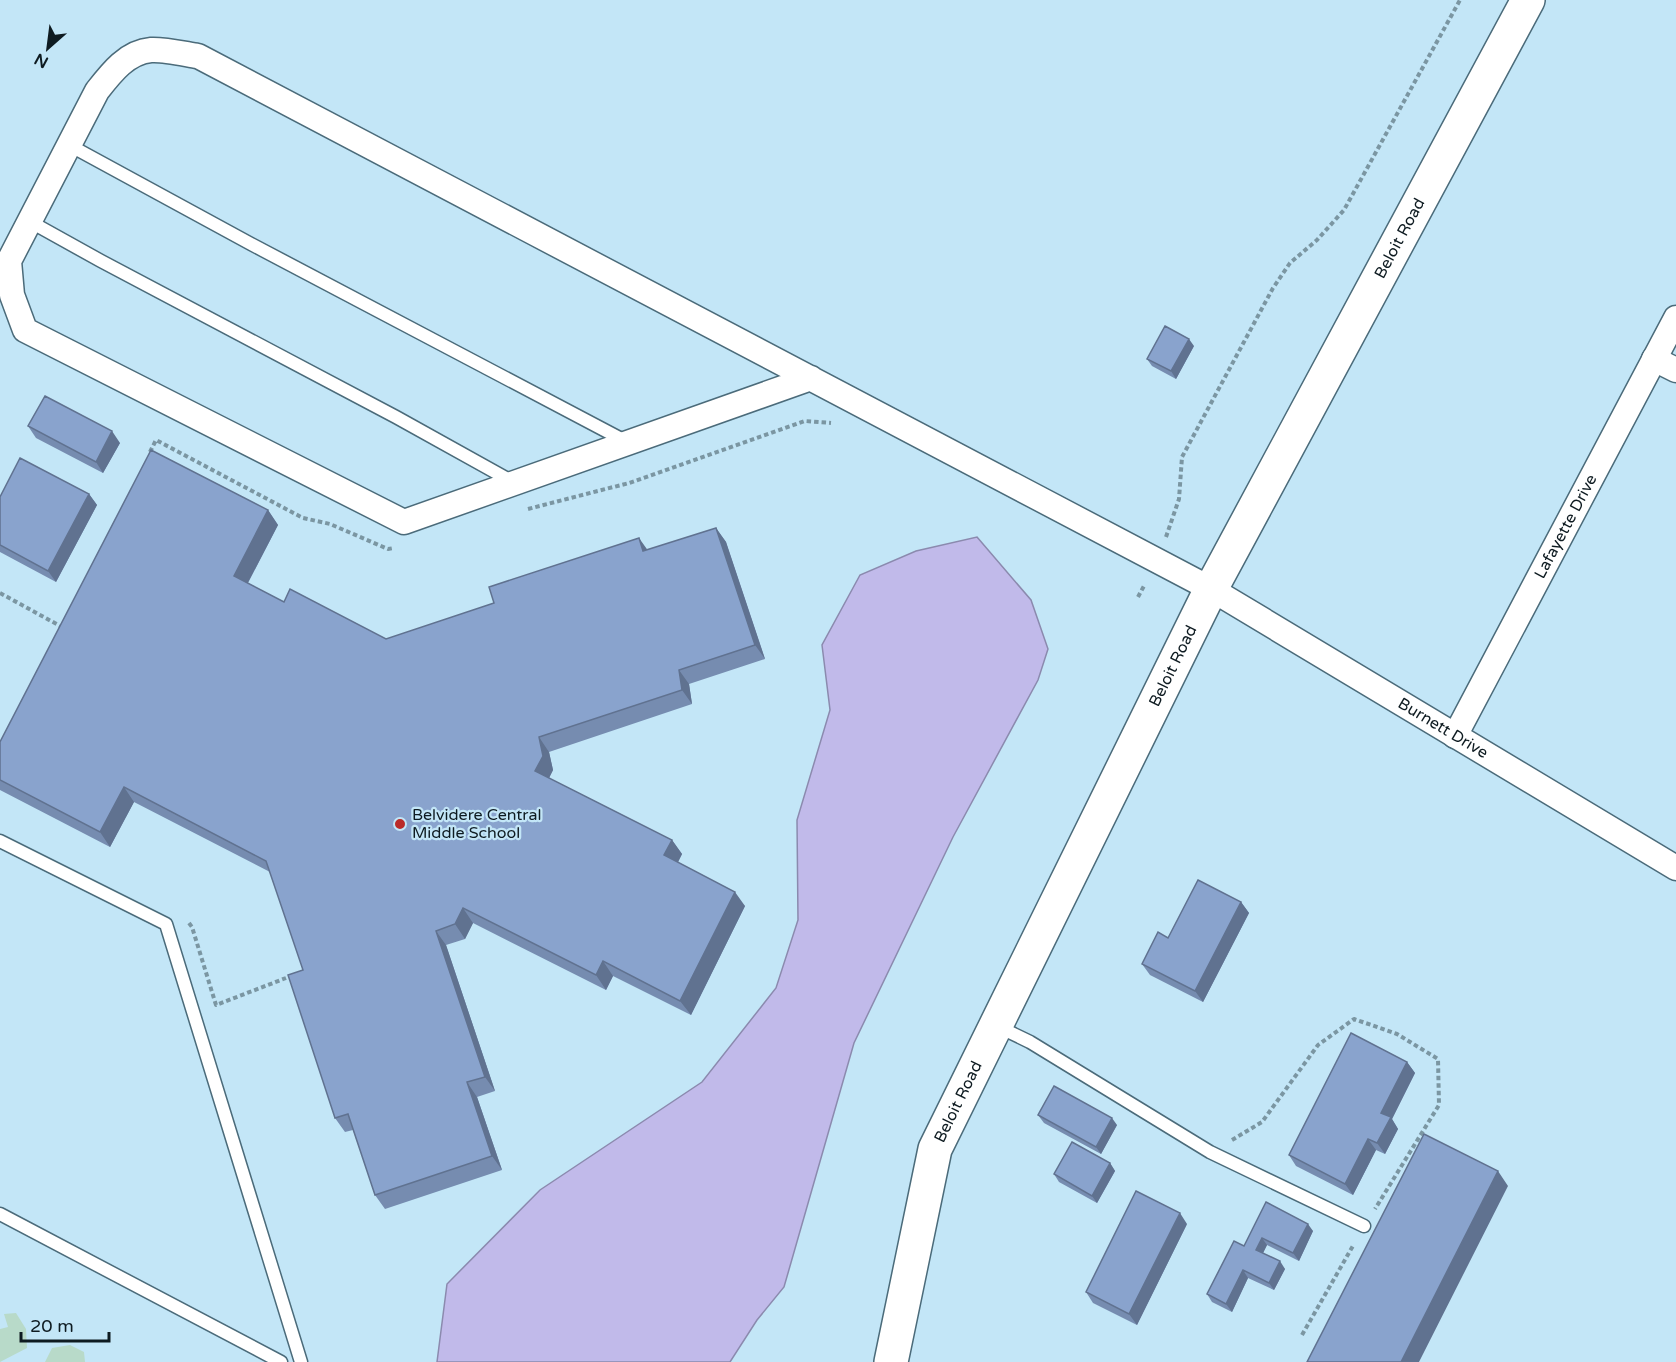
<svg xmlns="http://www.w3.org/2000/svg" width="1676" height="1362" font-family="'Varela Round',sans-serif">
  <style>
    .pitch { fill: #b8dac9 }
    .water { fill: #c1baea; stroke: #8b8aae; stroke-width: 1.5 }
    .lines { fill: none; stroke-linecap: round; stroke-linejoin: round }
    .lane-casing { stroke: #4b6b7a; stroke-width: 15 }
    .street-casing { stroke: #4b6b7a; stroke-width: 27 }
    .secondary-casing { stroke: #4b6b7a; stroke-width: 36 }
    .path { stroke: #7b96a2; stroke-width: 4; stroke-dasharray: 4.5 3; stroke-linecap: butt }
    .lane { stroke: #fff; stroke-width: 12 }
    .street { stroke: #fff; stroke-width: 24 }
    .secondary { stroke: #fff; stroke-width: 33 }
    .wall { fill: #768cb0 }
    .shaded-wall { fill: #607290 }
    .building { fill: #89a3cd; stroke: #607290; stroke-width: 1.5 }
    .poi-dot { fill: #ba2b29; stroke: #c3e6f7; stroke-width: 2 }
    .labels { text-anchor: middle; dominant-baseline: central; stroke-width: 4.5; stroke-linejoin: round; paint-order: stroke }
    .street-label { font-size: 16px; fill: #0e1b21; stroke: #c3e6f7 }
    .poi-label { font-size: 16px; fill: #0e1b21; stroke: #c3e6f7; text-anchor: start }
  </style>
  <rect width="100%" height="100%" fill="#c3e6f7"/>
  <path class="pitch" d="M16,1313L26,1329L27,1348L0,1362V1329L8,1327L4,1314Z
    M70,1345L84,1352L85,1362H45L52,1348Z"/>
  <path class="water" d="M977,537L1031,600L1048,649L1038,680L953,837L854,1043L784,1287L757,1320L730,1362H437L447,1284L540,1190L702,1082L776,988L798,920L797,820L830,710L822,645L860,575L916,551Z"/>
  <g class="lines">
    <defs>
      <path id="lane" d="M69,145L251,244L627,442
        M29,221L101,261L396,417L513,482
        M0,841L166,924L301,1362
        M997,1026L1030,1042L1210,1152L1364,1226
        M0,1214L281,1362"/>
      <g id="street">
        <path d="M1654,359L1676,370"/>
        <path id="s1" d="M811,378L404,522L25,330L12,295L9,261L97,91C111,73 127,52 151,50C163,49 185,54 198,56L1211,589L1676,868"/>
        <path id="s2" d="M1455,736L1676,318"/>
      </g>
      <g id="secondary">
        <path id="s3" d="M891,1362L935,1149L1211,589L1528,0"/>
      </g>
    </defs>
    <use href="#lane" class="lane-casing"/>
    <use href="#street" class="street-casing"/>
    <use href="#secondary" class="secondary-casing"/>
    <path class="path" d="M150,452L156,440L303,518L330,524L388,549L394,548
      M528,509L629,483L805,421L831,423
      M1166,537L1179,499L1182,457L1273,288L1290,263L1317,240L1344,210L1460,0
      M0,593L62,627
      M1138,597L1145,584
      M189,923L192,927L216,1005L286,978
      M1232,1140L1262,1122L1318,1045L1354,1019L1397,1034L1438,1059L1439,1105L1375,1209
      M1302,1335L1354,1244"/>
    <use href="#lane" class="lane"/>
    <use href="#street" class="street"/>
    <use href="#secondary" class="secondary"/>
  </g>
  <path class="wall" d="M1194,346L1176,379L1152,366L1147,359Z
    M28,426L120,443L103,473L36,438Z
    M89,494L97,505L56,582L0,552V497Z
    M268,510L278,525L248,583L284,602L386,639L494,603L647,550L716,528L726,542L765,659L689,684L692,704L549,752L553,770L549,778L672,840L682,854L678,862L745,906L691,1015L613,976L606,990L473,923L465,939L446,945L495,1091L477,1097L502,1170L385,1209L375,1195L353,1130L345,1132L335,1118L303,970L270,872L134,802L110,847L0,790V742Z
    M1241,902L1249,913L1203,1002L1150,975L1142,964L1168,938Z
    M1407,1062L1415,1073L1392,1119L1398,1129L1385,1154L1376,1150L1353,1195L1296,1166L1289,1155Z
    M1038,1115L1117,1125L1101,1154L1044,1123Z
    M1110,1163L1115,1171L1097,1203L1059,1182L1054,1174Z
    M1266,1202L1313,1231L1299,1261L1267,1245L1263,1253L1285,1269L1274,1290L1248,1278L1232,1312L1212,1302L1207,1294L1244,1246Z
    M1187,1224L1137,1325L1093,1303L1086,1292Z"/>
  <path class="shaded-wall" d="M1189,339L1194,346L1176,379L1171,371Z
    M112,431L120,443L103,473L96,462Z
    M89,494L97,505L56,582L48,571Z
    M268,510L278,525L244,590L234,576Z
    M716,528L726,542L765,659L755,645Z
    M639,538L649,552L643,551Z
    M679,670L689,684L692,704L682,690Z
    M539,737L549,752L553,770L545,786L535,771Z
    M124,787L134,802L110,847L100,832Z
    M672,840L682,854L674,870L664,855Z
    M735,892L745,906L691,1015L680,1001Z
    M1241,902L1249,913L1203,1002L1195,991Z
    M463,908L473,923L465,939L455,924Z
    M436,931L446,945L495,1091L485,1077Z
    M603,961L613,976L606,990L596,975Z
    M1407,1062L1415,1073L1392,1119L1398,1129L1385,1154L1377,1143L1381,1113Z
    M467,1082L477,1097L502,1170L492,1156Z
    M1112,1118L1117,1125L1101,1154L1096,1147Z
    M1368,1139L1376,1150L1353,1195L1345,1184Z
    M1110,1163L1115,1171L1097,1203L1092,1196Z
    M1498,1171L1508,1186L1419,1362H1401Z
    M1180,1213L1187,1224L1137,1325L1129,1314Z
    M1308,1224L1313,1231L1299,1261L1293,1253Z
    M1262,1238L1267,1245L1261,1257L1256,1250Z
    M1280,1261L1285,1269L1274,1290L1269,1283Z
    M1243,1270L1248,1278L1232,1312L1226,1304Z"/>
  <path class="building" d="M1165,326L1189,339L1171,371L1147,359Z
    M45,396L112,431L96,462L28,426Z
    M151,450L268,510L234,576L284,602L290,589L386,639L494,603L489,587L639,538L643,551L716,528L755,645L679,670L682,690L539,737L543,756L535,771L672,840L664,855L735,892L680,1001L603,961L596,975L463,908L455,924L436,931L485,1077L467,1082L492,1156L375,1195L348,1114L335,1118L288,975L303,970L266,861L124,787L100,832L0,780V742Z
    M20,458L89,494L48,571L0,545V497Z
    M1198,880L1241,902L1195,991L1142,964L1158,932L1168,938Z
    M1351,1033L1407,1062L1381,1113L1391,1117L1377,1143L1368,1139L1345,1184L1289,1155Z
    M1054,1086L1112,1118L1096,1147L1038,1115Z
    M1424,1134L1498,1171L1401,1362H1307Z
    M1072,1142L1110,1163L1092,1196L1054,1174Z
    M1136,1191L1180,1213L1129,1314L1086,1292Z
    M1266,1202L1308,1224L1293,1253L1262,1238L1256,1250L1280,1261L1269,1283L1243,1270L1226,1304L1207,1294L1234,1241L1244,1246Z"/>
  <circle class="poi-dot" cx="400" cy="824" r="6"/>
  <g class="labels">
    <g class="street-label">
      <text stroke="none"><textPath href="#s3" startOffset="1240">Beloit Road</textPath></text>
      <text stroke="none"><textPath href="#s2" startOffset="237">Lafayette Drive</textPath></text>
      <text stroke="none"><textPath href="#s3" startOffset="756">Beloit Road</textPath></text>
      <text stroke="none"><textPath href="#s1" startOffset="2652">Burnett Drive</textPath></text>
      <text stroke="none"><textPath href="#s3" startOffset="270">Beloit Road</textPath></text>
    </g>
    <g class="poi-label">
      <text x="412" y="815">Belvidere Central<tspan x="412" dy="18">Middle School</tspan></text>
    </g>
  </g>
  <g transform="translate(48 48) rotate(208)" stroke="#c3e6f7" stroke-width="4.5" paint-order="stroke">
  <path d="M0-4.5L10 22L0 15L-10 22Z" fill="#0e1b21"/>
  <text y="-9" font-size="16" font-weight="bold" text-anchor="middle" fill="#0e1b21">N</text>
  </g>
  <path d="M21 1332v9h88v-9" fill="none" stroke="#0e1b21" stroke-width="3"/>
  <text x="30" y="1332" font-size="18" fill="#0e1b21" stroke="#c3e6f7" stroke-width="4.5" paint-order="stroke">20 m</text>
</svg>
